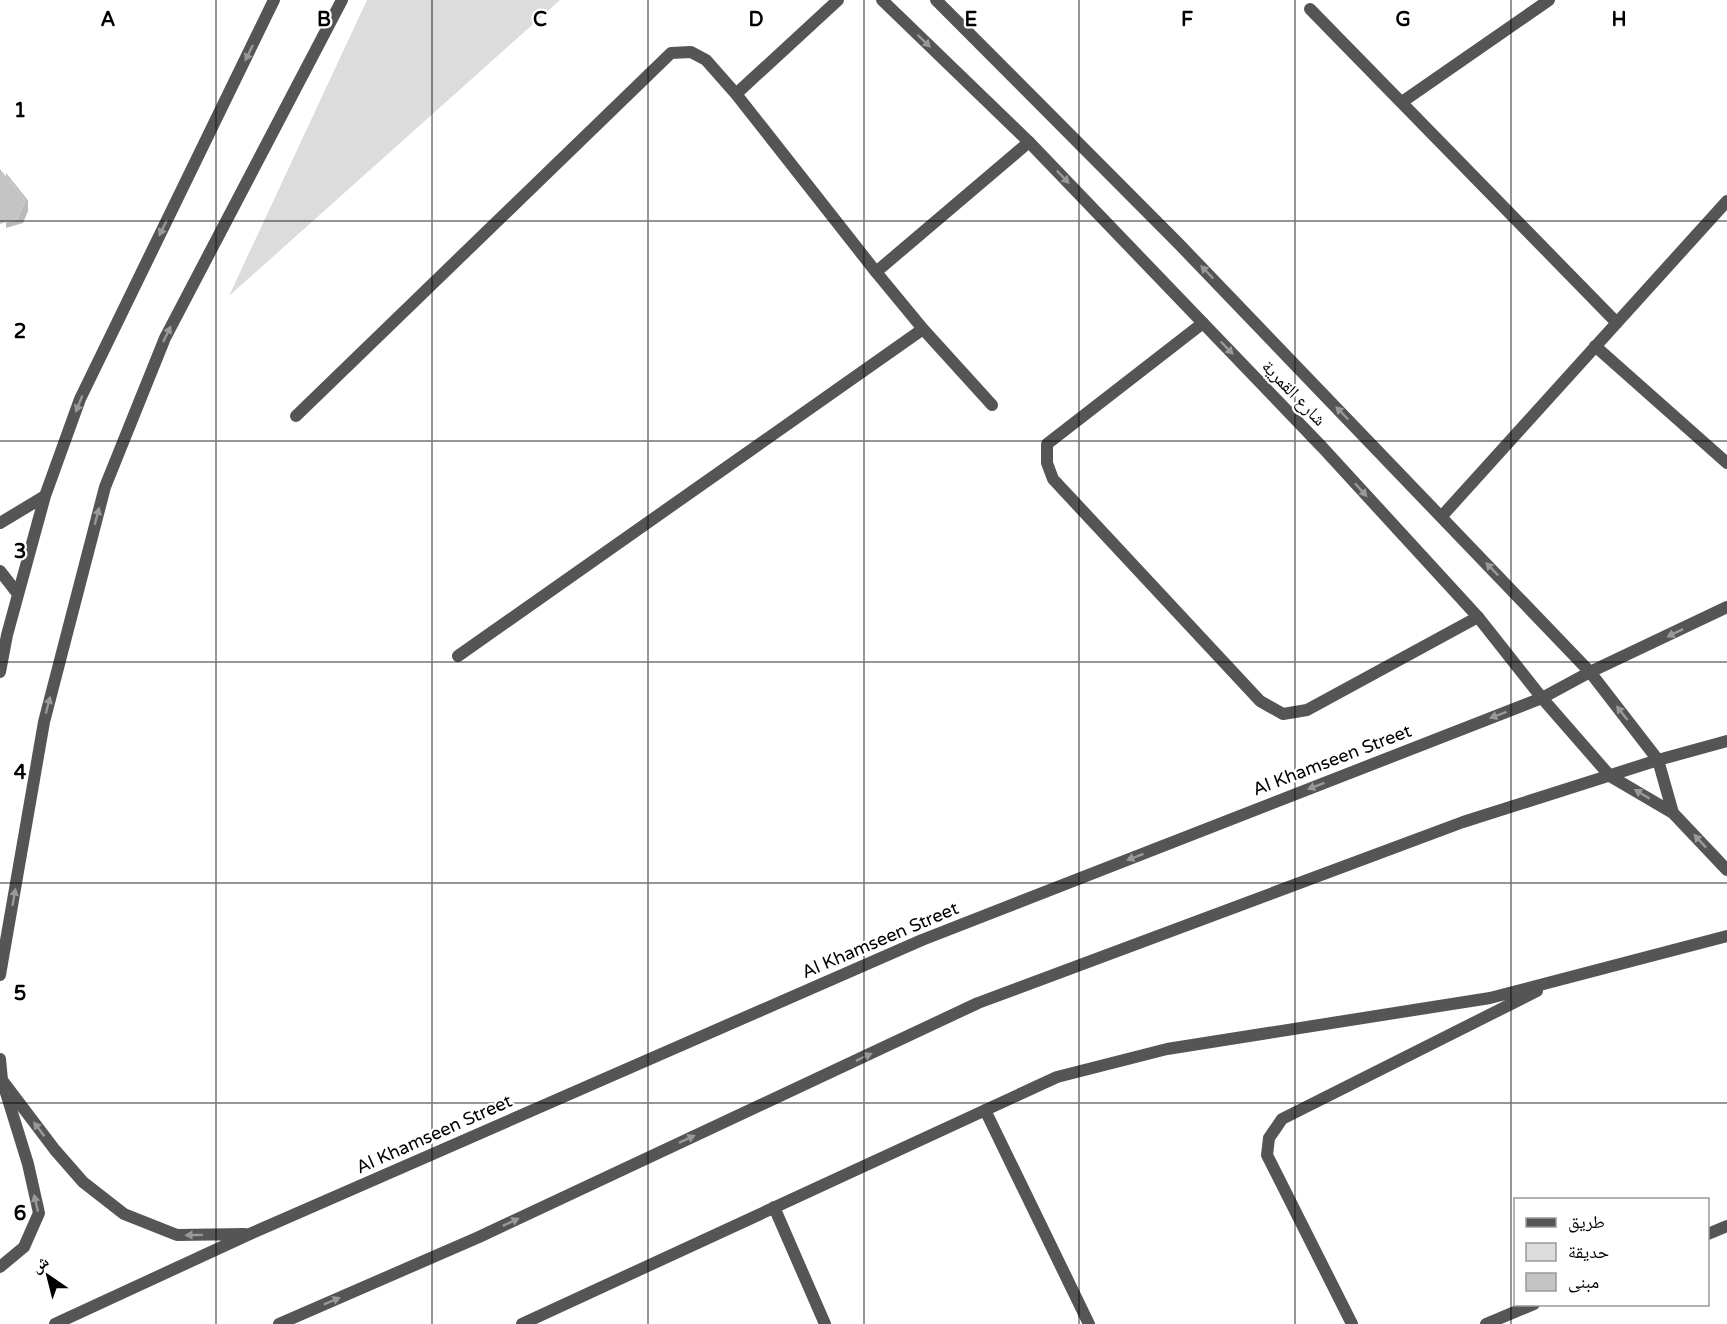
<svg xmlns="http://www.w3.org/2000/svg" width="1727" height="1324" font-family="'Varela Round','Noto Naskh Arabic',sans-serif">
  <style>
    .park { fill: #dcdcdc }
    .building { fill: #c4c4c4; filter: url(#shadow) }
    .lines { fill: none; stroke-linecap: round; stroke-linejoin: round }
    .service { stroke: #555; stroke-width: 12 }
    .minor { stroke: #555; stroke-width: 12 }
    .tertiary { stroke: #555; stroke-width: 12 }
    .oneway { fill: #999 }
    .grid { fill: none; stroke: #000; stroke-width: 1.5; stroke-opacity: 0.55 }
    .labels { text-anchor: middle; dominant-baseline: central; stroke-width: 4.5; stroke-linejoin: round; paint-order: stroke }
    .street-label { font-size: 18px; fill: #000; stroke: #fff }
    .grid-label { font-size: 20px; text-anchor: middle; font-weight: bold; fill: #000; stroke: #fff; stroke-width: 4.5; stroke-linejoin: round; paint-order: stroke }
  </style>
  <defs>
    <filter id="shadow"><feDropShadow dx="6" dy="4" stdDeviation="0" flood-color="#0004"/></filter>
  </defs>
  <rect width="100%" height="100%" fill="#fff"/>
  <path class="park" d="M367,0H560L229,296Z"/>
  <path class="building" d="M0,169L25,200L17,219L0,224Z"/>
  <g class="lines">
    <path class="service" d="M736,94L838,0
      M1203,323L1047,444V463L1053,479L1260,701L1283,714L1307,710L1478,617
      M992,405L923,329L876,272L1029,142
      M296,416L671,53L691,52L706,60L736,94L876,272
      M458,656L923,329"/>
    <path class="minor" d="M1310,9L1617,323
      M1402,102L1549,0
      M1595,346L1727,463
      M1442,516L1727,201
      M0,523L45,496
      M0,571L18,594
      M0,672L7,635L45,496L80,399L274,0
      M0,975L44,722L105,487L165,338L342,0
      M0,1059L2,1080L28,1164L39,1213L24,1247L0,1267
      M985,1110L1089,1324
      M774,1207L825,1324
      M1708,1234L1727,1226
      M522,1324L1057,1077L1167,1049L1490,998L1727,936
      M1352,1324L1267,1155L1269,1138L1282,1119L1537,991
      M1486,1324L1534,1304"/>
    <path class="tertiary" d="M882,0L1029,142L1323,448L1478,617L1542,698L1610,776L1673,813L1727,870
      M936,0L1178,243L1590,672L1658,760L1673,813
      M2,1080L55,1150L83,1182L124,1214L177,1235L245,1234
      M55,1324L252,1233L922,940L1542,698L1590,672L1727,607
      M279,1324L479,1237L978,1003L1463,822L1658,760L1727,741"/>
  </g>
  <defs><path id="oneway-solid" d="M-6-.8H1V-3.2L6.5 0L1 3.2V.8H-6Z" transform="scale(1.5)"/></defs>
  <g class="oneway">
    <use href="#oneway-solid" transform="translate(924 41) rotate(44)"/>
    <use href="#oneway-solid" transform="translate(249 53) rotate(116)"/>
    <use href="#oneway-solid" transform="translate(1063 177) rotate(46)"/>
    <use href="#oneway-solid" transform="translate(163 228) rotate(116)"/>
    <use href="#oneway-solid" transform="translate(1207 272) rotate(-134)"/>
    <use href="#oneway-solid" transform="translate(167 334) rotate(-64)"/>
    <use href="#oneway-solid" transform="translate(1227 348) rotate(46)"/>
    <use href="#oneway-solid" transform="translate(79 404) rotate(112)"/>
    <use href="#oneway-solid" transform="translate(1342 413) rotate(-134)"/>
    <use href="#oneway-solid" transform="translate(1361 490) rotate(48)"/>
    <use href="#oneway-solid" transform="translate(97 516) rotate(-75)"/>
    <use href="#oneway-solid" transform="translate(1492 569) rotate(-134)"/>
    <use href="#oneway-solid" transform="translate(1675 633) rotate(154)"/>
    <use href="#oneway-solid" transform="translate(48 705) rotate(-75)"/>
    <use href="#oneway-solid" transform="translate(1622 713) rotate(-128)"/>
    <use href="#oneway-solid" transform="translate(1498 715) rotate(159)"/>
    <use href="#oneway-solid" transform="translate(1316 786) rotate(159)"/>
    <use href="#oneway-solid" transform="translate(1642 794) rotate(-149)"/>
    <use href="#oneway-solid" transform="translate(1700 841) rotate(-133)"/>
    <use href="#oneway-solid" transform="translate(1135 857) rotate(159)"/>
    <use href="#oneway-solid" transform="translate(14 897) rotate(-80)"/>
    <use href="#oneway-solid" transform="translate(864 1057) rotate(-25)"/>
    <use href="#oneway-solid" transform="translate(39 1129) rotate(-127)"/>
    <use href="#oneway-solid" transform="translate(687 1139) rotate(-25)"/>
    <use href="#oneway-solid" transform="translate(36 1203) rotate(-103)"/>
    <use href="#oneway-solid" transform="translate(511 1222) rotate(-25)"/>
    <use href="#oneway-solid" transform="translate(194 1235) rotate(179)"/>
    <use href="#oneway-solid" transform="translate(332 1301) rotate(-23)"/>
  </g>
  <path class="grid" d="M216,0V1324M432,0V1324M648,0V1324M864,0V1324M1079,0V1324M1295,0V1324M1511,0V1324M0,221H1727M0,441H1727M0,662H1727M0,883H1727M0,1103H1727"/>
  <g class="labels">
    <g class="street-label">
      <text transform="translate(1294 393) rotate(46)">شارع القمرية</text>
      <text transform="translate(1332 760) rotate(-21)">Al Khamseen Street</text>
      <text transform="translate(880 940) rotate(-23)">Al Khamseen Street</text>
      <text transform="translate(434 1134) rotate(-24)">Al Khamseen Street</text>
    </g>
  </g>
  <g class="grid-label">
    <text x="108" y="26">A</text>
    <text x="324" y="26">B</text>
    <text x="540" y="26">C</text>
    <text x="756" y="26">D</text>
    <text x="971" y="26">E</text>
    <text x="1187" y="26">F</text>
    <text x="1403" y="26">G</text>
    <text x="1619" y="26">H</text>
    <text x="20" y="117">1</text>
    <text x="20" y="338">2</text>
    <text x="20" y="558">3</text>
    <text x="20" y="779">4</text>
    <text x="20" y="1000">5</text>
    <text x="20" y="1220">6</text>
  </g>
  <rect x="1514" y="1198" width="195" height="108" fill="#ffffff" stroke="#999999" stroke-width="1.5"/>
  <rect x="1526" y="1218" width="30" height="9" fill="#555555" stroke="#999999" stroke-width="1.5"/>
  <text x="1568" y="1228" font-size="18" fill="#000000">طريق</text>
  <rect x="1526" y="1243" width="30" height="18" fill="#dcdcdc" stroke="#999999" stroke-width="1.5"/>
  <text x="1568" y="1258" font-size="18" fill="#000000">حديقة</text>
  <rect x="1526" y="1273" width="30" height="18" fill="#c4c4c4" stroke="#999999" stroke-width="1.5"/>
  <text x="1568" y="1288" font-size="18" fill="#000000">مبنى</text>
  <g transform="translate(48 1276) rotate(325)" stroke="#ffffff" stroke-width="4.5" paint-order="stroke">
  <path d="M0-4.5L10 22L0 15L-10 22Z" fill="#000000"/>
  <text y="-9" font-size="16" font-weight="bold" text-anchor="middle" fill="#000000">ش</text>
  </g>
</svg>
